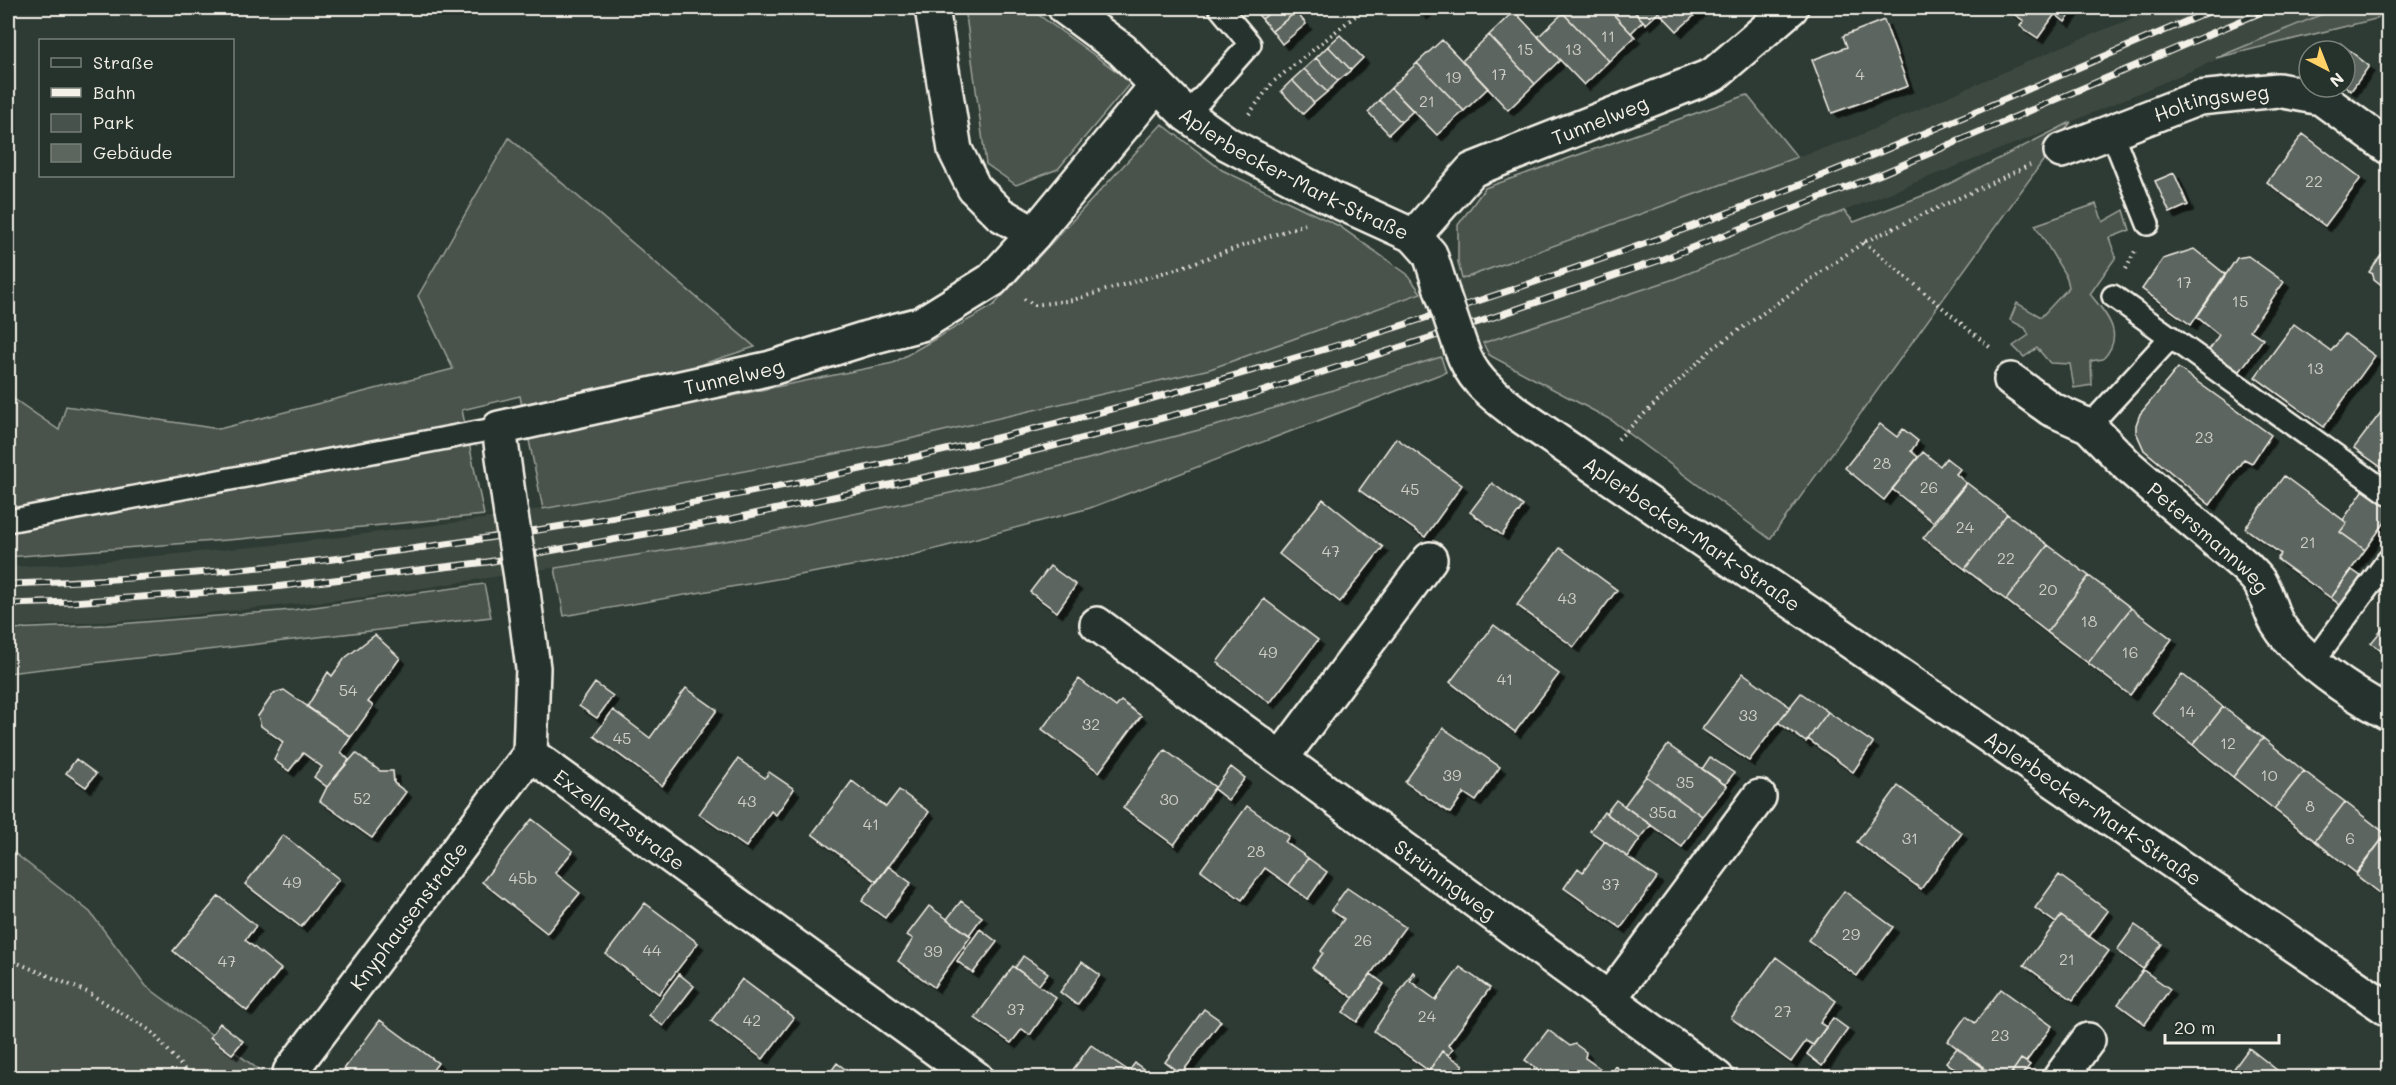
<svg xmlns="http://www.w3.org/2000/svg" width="2396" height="1085" font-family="Mali,sans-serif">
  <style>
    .built { fill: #3c4841 }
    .green { fill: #48524c; stroke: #9ea29a; stroke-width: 1.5 }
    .building { fill: #5c655e; stroke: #f4f1e8; stroke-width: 1.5; filter: url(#shadow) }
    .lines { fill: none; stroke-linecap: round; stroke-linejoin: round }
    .service-casing { stroke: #f4f1e8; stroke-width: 26 }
    .minor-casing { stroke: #f4f1e8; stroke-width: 38 }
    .path { stroke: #f4f1e8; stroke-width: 4; stroke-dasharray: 1.5 4.5; stroke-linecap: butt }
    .service { stroke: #26332d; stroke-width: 21 }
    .minor { stroke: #26332d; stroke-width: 33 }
    .rail-casing { stroke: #f4f1e8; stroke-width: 7 }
    .rail { stroke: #26332d; stroke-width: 4.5; stroke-dasharray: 14; stroke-linecap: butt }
    .minor-bridge-casing { stroke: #f4f1e8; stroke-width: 38; stroke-linecap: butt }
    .minor-bridge { stroke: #26332d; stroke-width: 33 }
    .labels { text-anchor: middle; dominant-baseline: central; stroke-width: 4.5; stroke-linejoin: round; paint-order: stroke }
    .number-label { font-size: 16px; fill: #cecec6 }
    .street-label { font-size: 20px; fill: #f4f1e8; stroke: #26332d }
  </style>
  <defs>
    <filter id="shadow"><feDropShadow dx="5.5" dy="5.5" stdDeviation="0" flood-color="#0009"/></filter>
  </defs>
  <rect width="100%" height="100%" fill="#2e3b34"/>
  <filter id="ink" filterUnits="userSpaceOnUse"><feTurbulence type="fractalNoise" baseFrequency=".0167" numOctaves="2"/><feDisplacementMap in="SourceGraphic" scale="12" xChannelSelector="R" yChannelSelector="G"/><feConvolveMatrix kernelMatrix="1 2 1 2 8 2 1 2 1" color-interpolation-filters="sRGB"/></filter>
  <g filter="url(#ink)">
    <path class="built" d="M2158,8H2337L2071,122L1939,173L1674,279L1417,365L1222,424L996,483L744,538L365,597L149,619L8,627V567L70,564L285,544L491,518L888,444L1210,369L1797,157L1851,139L2061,47Z"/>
    <path class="green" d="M965,8H1029L1131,82L1058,169L1016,185L986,164Z
      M2337,8H2388V16L2216,58Z
      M1747,95L1797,157L1462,279L1458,262V225L1485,188Z
      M2071,122L1770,539L1611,420L1489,355L1483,343L1674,279L1844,211L1854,222L1935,191Z
      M1162,124L1222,170L1339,226L1407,274L1421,293L1210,369L888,444L543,509L520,396L462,410L484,515L240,539L8,557V395L59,430L66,406L219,429L453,369L418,296L509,138L755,347L690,368L708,401L893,363L993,306Z
      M2096,204L2103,222L2124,210L2130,230L2109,238L2116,257L2090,294C2107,315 2126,335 2103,359L2091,361L2092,385L2074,388L2070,364L2050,363L2037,348L2024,357L2013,346L2029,335L2025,328L2010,320L2017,303L2041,317L2069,287L2067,278L2035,225Z
      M1441,357L1446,372L1090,508L909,556L564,616L555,568L744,538L996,483L1222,424Z
      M484,584L491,617L8,673V629L107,625L292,610Z
      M8,848L90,912L146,986L263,1073L265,1077H8Z"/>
    <path class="building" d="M1252,8H1276L1262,19Z
      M1276,8H1293L1296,12L1272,31L1262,19Z
      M1415,8H1429L1422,14Z
      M1569,8H1607L1635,37L1609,61L1563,13Z
      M1607,8H1631L1643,21L1631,33Z
      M1631,8H1655L1659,12L1646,24Z
      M1655,8H1703L1677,31Z
      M2005,8H2075L2065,22L2055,14L2038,38L2020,26L2024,21Z
      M1514,11L1560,60L1535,84L1489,35Z
      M1296,12L1306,24L1282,44L1272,31Z
      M1563,13L1609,61L1584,85L1538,37Z
      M1884,20L1908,86L1832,113L1812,60L1847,47L1843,36Z
      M1340,35L1363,58L1351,70L1328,46Z
      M1489,35L1535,84L1508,110L1462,61Z
      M1442,40L1488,88L1464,111L1417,63Z
      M2340,43L2369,66L2351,91L2345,86V51H2334Z
      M1328,46L1351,70L1338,81L1316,58Z
      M1316,58L1338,81L1327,92L1304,69Z
      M1417,63L1464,111L1437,135L1391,88Z
      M1304,69L1327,92L1314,103L1292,80Z
      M2388,76V90L2382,85Z
      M1292,80L1314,103L1303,114L1281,91Z
      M1391,88L1413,111L1401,122L1379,100Z
      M1379,100L1401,122L1389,134L1368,112Z
      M2303,134L2361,178L2325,226L2267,182Z
      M2174,173L2188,205L2170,213L2155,181Z
      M2388,246V290L2374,279L2373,274L2369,272Z
      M2194,249L2225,274L2191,325L2142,289L2163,259Z
      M2248,256L2284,282L2250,330L2263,339L2238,374L2207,353L2219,335L2197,317L2237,258Z
      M2294,324L2331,351L2345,334L2375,356L2324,427L2255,377Z
      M2178,368L2271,435L2252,463L2244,459L2210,505L2144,450L2136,432V425L2140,414Z
      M2388,403V472L2354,448Z
      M1880,424L1897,437L1903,429L1918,441L1911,451L1918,457L1884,500L1845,468Z
      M1396,438L1462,485L1425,537L1359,490Z
      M1923,452L1940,466L1946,458L1960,469L1956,474L1966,483L1933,522L1892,489Z
      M2284,476L2347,523L2340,532L2365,550L2331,598L2277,559L2281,554L2245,528Z
      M1492,483L1523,506L1502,535L1470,512Z
      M1967,483L2007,514L1965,569L1923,538Z
      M2365,488L2388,505V518L2365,550L2340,532L2347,523L2343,520Z
      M1323,499L1383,547L1340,602L1279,554Z
      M2007,514L2048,545L2006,600L1965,569Z
      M2048,545L2089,576L2047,632L2006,600Z
      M1560,548L1617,590L1574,647L1517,605Z
      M1050,566L1076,585L1057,612L1030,592Z
      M2352,570L2369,582L2348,611L2331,598Z
      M2089,576L2131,608L2088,663L2047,632Z
      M1264,599L1318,640L1270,703L1217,662Z
      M2131,608L2172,639L2130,695L2088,663Z
      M1494,625L1559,674L1515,732L1450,682Z
      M2384,627L2388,631V656L2371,643Z
      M375,635L400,658L368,702L373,706L351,737L307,707L328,672L332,676L345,658Z
      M1743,673L1790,707L1749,761L1702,729Z
      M2182,674L2223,707L2193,745L2152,713Z
      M1079,679L1116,707L1121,701L1141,716L1099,772L1042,729Z
      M595,683L613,696L597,718L579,706Z
      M686,688L717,710L662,786L594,736L613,710L650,738Z
      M284,690L351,737L341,752L349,760L327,787L314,777L322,767L303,753L289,771L274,760L283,742L261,726L258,716L274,693Z
      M1801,693L1828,712L1806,742L1778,722Z
      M2223,707L2263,738L2233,777L2193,745Z
      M1828,712L1873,743L1853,772L1808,739Z
      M1443,728L1500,767L1476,801L1464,793L1450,813L1405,782Z
      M2263,738L2304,771L2274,809L2233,777Z
      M1668,745L1727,786L1702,816L1646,776Z
      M1165,750L1215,787L1174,845L1123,808Z
      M356,753L380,771H393L394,783L406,792L372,838L320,801L327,787Z
      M1710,757L1734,773L1725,785L1702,769Z
      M76,759L96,774L86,787L66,773Z
      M738,759L765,778L769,772L794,789L776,815L771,811L746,847L699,814Z
      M1231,767L1245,778L1228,800L1214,789Z
      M2304,771L2345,802L2315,841L2274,809Z
      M1646,776L1702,816L1682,847L1624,806Z
      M852,781L886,807L899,790L929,812L877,882L812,834Z
      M1898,786L1962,833L1921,889L1857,842Z
      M1616,800L1651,825L1640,839L1606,813Z
      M2345,802L2386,834L2356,873L2315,841Z
      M1247,806L1289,836L1285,842L1308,858L1289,885L1265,868L1242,900L1201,870Z
      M1604,812L1640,839L1628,857L1590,831Z
      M532,819L573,851L555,873L580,893L547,933L482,882Z
      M2388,831V900L2356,875Z
      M283,835L339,879L301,927L245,884Z
      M1605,841L1657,878L1621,928L1564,888L1578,868L1583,872Z
      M1308,858L1327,872L1308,899L1289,885Z
      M888,866L911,883L885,918L862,901Z
      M2059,875L2108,911L2089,937L2061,916L2056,923L2035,908Z
      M1347,888L1405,927L1353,998L1312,968L1323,953L1321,951L1344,919L1331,910Z
      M1844,891L1893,927L1857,976L1808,940Z
      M219,896L256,926L245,940L281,969L247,1011L173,951Z
      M961,901L982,917L969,935L947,919Z
      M645,903L698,943L659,994L606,954Z
      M929,906L971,936L934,987L898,961L913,939L907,935Z
      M2061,916L2109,951L2073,1000L2024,965Z
      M2135,925L2162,944L2143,969L2117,950Z
      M980,929L997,942L973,973L957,961Z
      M1023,956L1048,973L1039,985L1015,968Z
      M1776,957L1836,1001L1820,1023L1826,1027L1813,1045L1806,1041L1791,1062L1731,1018Z
      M1082,962L1100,975L1077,1005L1060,992Z
      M1013,966L1056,998L1030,1035L1022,1029L1011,1043L975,1018Z
      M1460,967L1490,988L1448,1045L1453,1049L1449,1055L1442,1051L1429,1071L1374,1031L1413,972L1415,974L1410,981L1436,1000Z
      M2143,970L2170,989L2145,1024L2118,1004Z
      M679,974L694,986L663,1026L649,1015Z
      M1371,974L1384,984L1357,1022L1343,1012Z
      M742,979L794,1018L763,1059L711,1021Z
      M2001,989L2052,1026L2026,1062L2021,1059L2008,1078H1997L1948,1041L1966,1016L1975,1023Z
      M1204,1009L1221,1021L1181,1074L1165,1062Z
      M1833,1018L1848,1029L1822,1066L1807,1054Z
      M380,1020L438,1063L427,1078H356L344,1069Z
      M220,1023L243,1041L232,1054L210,1037Z
      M1548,1030L1570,1046L1575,1044L1586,1052L1585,1058L1608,1074V1078H1542L1544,1074L1525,1060Z
      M1091,1045L1129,1071L1135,1063L1153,1076L1067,1078Z
      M1957,1048L1984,1067L1976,1078H1967L1946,1062Z
      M2249,1048L2287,1078H2227Z
      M1442,1051L1463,1065L1454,1078H1424Z
      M2021,1059L2030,1065L2019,1078L2012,1072Z
      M837,1063L857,1078H826Z
      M1615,1066L1631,1078H1608Z
      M1953,1067L1967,1078H1946Z"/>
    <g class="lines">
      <defs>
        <path id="service" d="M1187,115L1250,44L1220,8
          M2112,133L2148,224
          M2113,296L2388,493
          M2089,426L2171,337
          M8,521L499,428
          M2313,662L2388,560"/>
        <g id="minor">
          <path d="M932,8L955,150L974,188L1000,214L1034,234"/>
          <path id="s1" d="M1065,8L1122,50L1187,115L1228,144L1337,201L1414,236L1430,254L1442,292"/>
          <path id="s2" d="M2061,151L2199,98L2278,90L2321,98L2388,147"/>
          <path id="s3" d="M1414,236L1472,170L1713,75L1791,8"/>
          <path id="s4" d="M1461,348C1472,380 1490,392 1515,412L2388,1009"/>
          <path id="s5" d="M2011,380L2051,409L2089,426L2129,467L2246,567C2251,573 2258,578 2261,585C2268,597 2270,611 2277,623C2300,660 2351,693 2388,713"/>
          <path id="s6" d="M511,515L499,428L771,368L867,338L921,324L992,280L1034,234L1157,85"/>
          <path d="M521,577L533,668L530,754"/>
          <path id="s7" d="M1097,624L1717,1078"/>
          <path id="s8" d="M530,754L976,1078"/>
          <path d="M1282,757L1430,559"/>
          <path d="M1609,999L1759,797"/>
          <path id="s9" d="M289,1078L290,1072L530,754"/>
          <path d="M2060,1078L2088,1040"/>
        </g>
      </defs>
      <use href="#service" class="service-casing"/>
      <use href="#minor" class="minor-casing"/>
      <path class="path" d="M1249,114L1273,82L1365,8
        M1864,242L1992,349
        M2126,269L2135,251
        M1024,299L1035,305L1073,300L1179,268L1305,224
        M1618,439L1712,349L1864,242L2030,165
        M8,959L87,992L151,1031L192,1078"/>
      <use href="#service" class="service"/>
      <use href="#minor" class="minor"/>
      <defs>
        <path id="rail" d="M8,584C216,578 422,551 627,515C976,454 1319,361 1652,241C1844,172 2030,87 2218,8
          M8,604L72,602L266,588L487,562L731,519L968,468L1248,396L1485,320L1663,259L1881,174L2271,8"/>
      </defs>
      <use href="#rail" class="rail-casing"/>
      <use href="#rail" class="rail"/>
      <defs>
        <path id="minor-bridge" d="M1442,292L1461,348
          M511,515L521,577"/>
      </defs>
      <use href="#minor-bridge" class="minor-bridge-casing"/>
      <use href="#minor-bridge" class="minor-bridge"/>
    </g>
  </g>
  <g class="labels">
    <g class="number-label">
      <text x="1608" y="35">11</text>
      <text x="1525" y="48">15</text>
      <text x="1573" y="48">13</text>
      <text x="1499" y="73">17</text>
      <text x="1860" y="73">4</text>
      <text x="1453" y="76">19</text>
      <text x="1427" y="100">21</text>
      <text x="2314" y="180">22</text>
      <text x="2184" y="281">17</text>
      <text x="2240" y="300">15</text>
      <text x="2315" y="367">13</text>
      <text x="2204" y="436">23</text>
      <text x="1882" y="462">28</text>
      <text x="1929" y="486">26</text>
      <text x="1410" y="488">45</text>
      <text x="1965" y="526">24</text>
      <text x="2308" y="541">21</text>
      <text x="1331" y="550">47</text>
      <text x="2006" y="557">22</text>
      <text x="2048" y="588">20</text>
      <text x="1567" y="597">43</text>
      <text x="2089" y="620">18</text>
      <text x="1268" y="651">49</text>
      <text x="2130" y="651">16</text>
      <text x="1505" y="678">41</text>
      <text x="348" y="689">54</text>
      <text x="2187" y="710">14</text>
      <text x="1748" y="714">33</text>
      <text x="1091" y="723">32</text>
      <text x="622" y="737">45</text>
      <text x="2228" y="742">12</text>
      <text x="1452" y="774">39</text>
      <text x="2269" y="774">10</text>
      <text x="1685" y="781">35</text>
      <text x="362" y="797">52</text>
      <text x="1169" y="798">30</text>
      <text x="747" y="800">43</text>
      <text x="2310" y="805">8</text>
      <text x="1663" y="811">35a</text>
      <text x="871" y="823">41</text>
      <text x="1910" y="837">31</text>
      <text x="2350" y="837">6</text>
      <text x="1256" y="850">28</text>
      <text x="523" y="877">45b</text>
      <text x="292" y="881">49</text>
      <text x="1611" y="883">37</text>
      <text x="1851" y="933">29</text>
      <text x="1363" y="939">26</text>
      <text x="652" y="949">44</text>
      <text x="933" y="950">39</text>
      <text x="2067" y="958">21</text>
      <text x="227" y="960">47</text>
      <text x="1016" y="1008">37</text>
      <text x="1783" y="1010">27</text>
      <text x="1427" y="1015">24</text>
      <text x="752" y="1019">42</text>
      <text x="2000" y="1034">23</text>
    </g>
    <g class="street-label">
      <text stroke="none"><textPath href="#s2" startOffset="159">Holtingsweg</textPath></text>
      <text stroke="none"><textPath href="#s3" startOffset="225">Tunnelweg</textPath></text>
      <text stroke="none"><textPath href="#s1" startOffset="285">Aplerbecker-Mark-Straße</textPath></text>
      <text stroke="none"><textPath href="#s6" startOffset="328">Tunnelweg</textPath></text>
      <text stroke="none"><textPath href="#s4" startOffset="300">Aplerbecker-Mark-Straße</textPath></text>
      <text stroke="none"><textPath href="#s5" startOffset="255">Petersmannweg</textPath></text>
      <text stroke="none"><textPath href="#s4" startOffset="786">Aplerbecker-Mark-Straße</textPath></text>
      <text stroke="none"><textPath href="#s8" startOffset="111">Exzellenzstraße</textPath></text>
      <text stroke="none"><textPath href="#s7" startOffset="432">Strüningweg</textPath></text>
      <text stroke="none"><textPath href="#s9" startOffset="202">Knyphausenstraße</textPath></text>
    </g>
  </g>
  <rect width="2396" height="1085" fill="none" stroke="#26332d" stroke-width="30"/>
  <rect x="15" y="15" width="2366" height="1055" fill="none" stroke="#f4f1e8" stroke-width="2" filter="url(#ink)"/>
  <rect x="39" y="39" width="195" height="138" fill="#26332d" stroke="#787f78" stroke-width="1.5"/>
  <rect x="51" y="58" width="30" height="9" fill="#26332d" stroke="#787f78" stroke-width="1.5"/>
  <text x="93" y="69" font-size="18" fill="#f4f1e8">Straße</text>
  <rect x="51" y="88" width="30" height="9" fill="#f4f1e8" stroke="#787f78" stroke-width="1.5"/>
  <text x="93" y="99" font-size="18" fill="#f4f1e8">Bahn</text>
  <rect x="51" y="114" width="30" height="18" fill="#48524c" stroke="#787f78" stroke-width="1.5"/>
  <text x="93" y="129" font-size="18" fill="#f4f1e8">Park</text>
  <rect x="51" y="144" width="30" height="18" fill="#5c655e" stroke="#787f78" stroke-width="1.5"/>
  <text x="93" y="159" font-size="18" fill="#f4f1e8">Gebäude</text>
  <g transform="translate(2327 69) rotate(138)"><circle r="28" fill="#26332d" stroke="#787f78" stroke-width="1.5"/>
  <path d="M0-4.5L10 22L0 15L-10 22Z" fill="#ffd166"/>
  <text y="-9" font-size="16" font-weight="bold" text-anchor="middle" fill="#f4f1e8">N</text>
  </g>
  <path d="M2165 1034v9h114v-9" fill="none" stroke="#f4f1e8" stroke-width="3"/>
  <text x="2174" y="1034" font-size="18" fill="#f4f1e8" stroke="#26332d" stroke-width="4.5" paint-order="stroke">20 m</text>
</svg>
